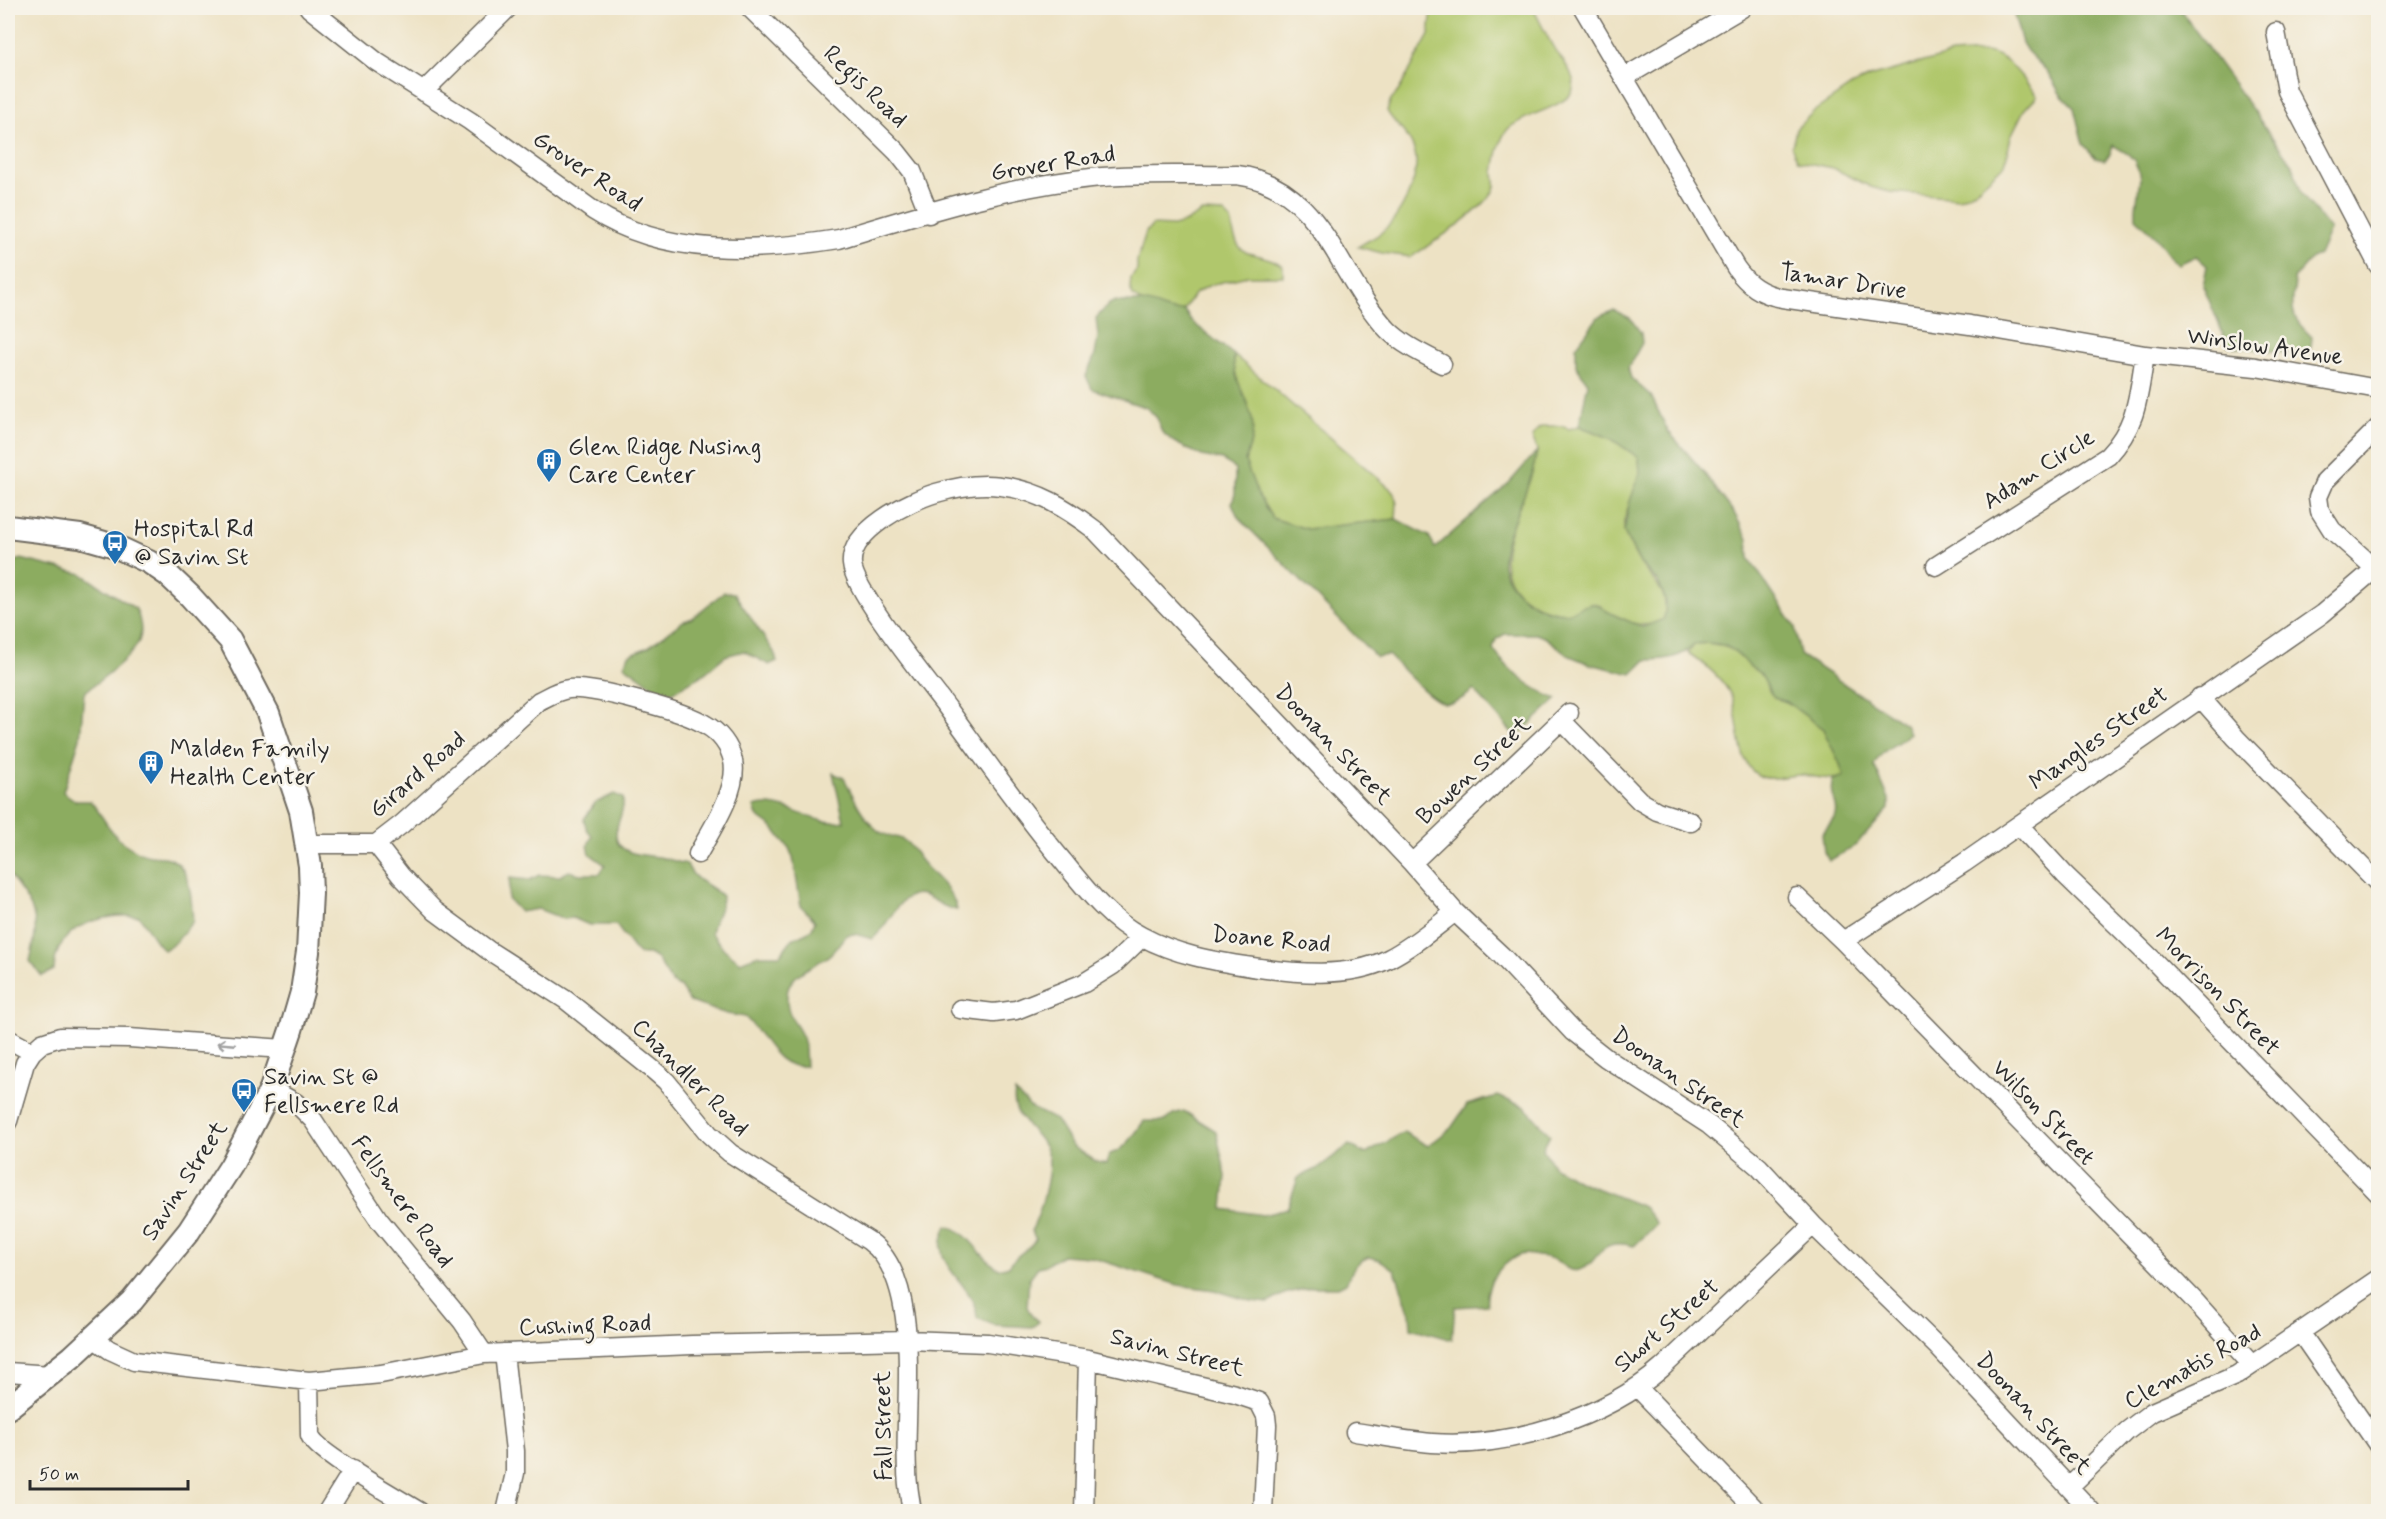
<svg xmlns="http://www.w3.org/2000/svg" width="2386" height="1519" font-family="Mynerve,sans-serif">
  <style>
    .green { fill: #b0c76c; stroke: #6e794c; stroke-width: 1.5 }
    .forest { fill: #8cac60; stroke: #5c6c46; stroke-width: 1.5 }
    .lines { fill: none; stroke-linecap: round; stroke-linejoin: round }
    .minor-casing { stroke: #6f6b61; stroke-width: 21 }
    .tertiary-casing { stroke: #6f6b61; stroke-width: 26 }
    .minor { stroke: #fff; stroke-width: 18 }
    .tertiary { stroke: #fff; stroke-width: 22 }
    .oneway { stroke: #a0a0a0 }
    .labels { text-anchor: middle; dominant-baseline: central; stroke-width: 5; stroke-linejoin: round; paint-order: stroke }
    .street-label { font-size: 24px; fill: #2b2b2b; stroke: #f7f3e8 }
    .poi-label { font-size: 24px; fill: #2b2b2b; stroke: #f7f3e8; text-anchor: start }
  </style>
  <rect width="100%" height="100%" fill="#f7f3e8"/>
  <filter id="ink" filterUnits="userSpaceOnUse"><feTurbulence type="fractalNoise" baseFrequency=".0167" numOctaves="2"/><feDisplacementMap in="SourceGraphic" scale="12" xChannelSelector="R" yChannelSelector="G"/><feConvolveMatrix kernelMatrix="1 2 1 2 8 2 1 2 1" color-interpolation-filters="sRGB"/></filter>
  <filter id="wash" filterUnits="userSpaceOnUse"><feTurbulence type="fractalNoise" baseFrequency=".008" numOctaves="4" result="noise"/><feDisplacementMap in="SourceGraphic" scale="24" xChannelSelector="R" yChannelSelector="G"/><feGaussianBlur stdDeviation="1.35" result="paint"/><feColorMatrix in="noise" values="0 0 0 0 0 0 0 0 0 0 0 0 0 0 0 0 0 1.4 0 .05"/><feComposite in="paint" operator="in"/></filter>
  <g filter="url(#wash)">
    <rect width="100%" height="100%" fill="#ede2c4"/>
    <path class="green" d="M1432,8H1533C1539,20 1545,32 1552,45C1559,58 1577,73 1573,89C1570,106 1523,114 1508,129C1499,138 1496,160 1494,172C1494,177 1496,182 1495,186C1491,207 1430,244 1411,257L1382,253L1358,247C1366,241 1375,238 1382,232C1400,217 1421,178 1415,153C1411,135 1395,126 1387,111L1390,102L1399,90L1429,35Z
      M1986,52C2008,54 2024,80 2037,96L2024,110L2011,136L2005,164L1975,191L1959,198L1890,192L1871,187L1833,168L1798,161L1792,148L1796,129L1813,112L1851,86L1872,76L1952,54Z
      M1202,212L1224,213L1231,220C1238,268 1253,245 1283,266V276H1247L1210,285L1194,294L1184,310L1176,313L1141,302L1133,296L1130,288L1131,278L1137,270V261L1146,232L1153,225L1173,226L1184,223Z
      M1234,355L1393,491L1397,502L1396,519L1307,529L1272,518L1258,495L1245,461L1252,439L1234,373Z
      M1545,426H1561L1569,429L1579,426L1610,438L1639,458C1639,463 1640,468 1640,472C1639,490 1619,516 1625,534C1629,543 1635,555 1640,563C1654,584 1670,589 1664,619C1645,632 1622,621 1605,610C1602,608 1600,605 1598,604C1590,601 1579,610 1572,612C1561,615 1546,610 1537,605C1474,574 1522,514 1533,468C1534,462 1537,455 1537,450C1536,446 1534,441 1532,437L1539,428Z
      M1709,643C1730,647 1736,650 1749,665C1752,669 1757,670 1760,674C1766,681 1768,691 1774,698L1787,702L1823,729L1840,764L1844,777C1828,782 1815,775 1799,775C1786,775 1774,781 1762,777C1732,766 1743,714 1728,690C1719,676 1702,662 1688,653L1695,644Z"/>
    <path class="forest" d="M2012,8H2179L2293,166L2301,193L2330,230L2319,255L2311,259L2294,279C2296,288 2293,291 2293,299C2291,317 2300,326 2312,337L2311,347L2306,355L2228,346L2203,286L2207,266L2196,256L2179,264L2172,259L2156,237L2136,218V208L2140,178L2138,169L2134,160L2128,154L2113,145L2110,154L2104,160L2096,158L2083,144L2074,108L2061,95L2047,71L2027,51L2022,43Z
      M1115,301C1124,303 1132,302 1140,302C1156,302 1168,315 1184,310L1191,321L1234,355C1232,379 1247,395 1252,419C1255,434 1249,447 1245,461L1258,495L1272,518L1307,529L1396,519L1429,536L1435,548L1510,482L1537,451C1535,461 1533,472 1529,482C1522,504 1501,541 1503,565C1506,588 1533,608 1555,612C1574,616 1579,604 1594,604C1599,603 1601,608 1605,610C1617,617 1631,622 1643,627L1664,619L1666,603L1663,593L1658,582L1640,563L1624,532L1629,504L1640,473L1639,458L1610,438L1579,426L1588,383L1576,366V347L1598,317L1614,310L1630,318L1641,333L1642,343L1628,368L1631,378L1651,396L1668,431L1701,469L1734,513L1748,539L1749,558L1795,627L1800,655L1905,724L1909,733C1897,746 1882,748 1874,765L1889,799V809L1856,845L1829,861L1824,852L1822,834C1826,829 1831,823 1834,818C1840,804 1827,796 1833,780L1844,776L1840,764L1823,729L1787,702L1774,698C1768,691 1766,681 1760,674C1757,670 1752,669 1749,666C1733,646 1722,641 1695,644C1683,658 1664,660 1646,660L1632,674L1590,664L1570,656L1546,638L1536,634H1505L1496,639L1493,649C1507,670 1533,690 1557,699L1516,737L1474,690C1466,696 1456,704 1445,703C1431,702 1399,665 1388,655L1376,657L1238,517L1232,503L1235,494V470L1232,466L1222,460L1202,456L1174,442L1162,432L1157,418L1147,408L1092,389L1086,376L1095,355L1098,336L1096,318L1109,304Z
      M21,559L82,574L136,609C140,618 143,632 139,641C132,658 98,681 84,693L80,738L63,792L76,801H90C103,814 109,834 125,844C131,848 143,855 150,856C157,857 162,856 169,858C192,867 191,900 193,921L176,942L164,950C152,940 149,928 139,916C100,914 56,925 54,970L42,976L30,961C41,915 35,910 8,873V564Z
      M724,592L734,593L774,652L777,661L769,665L744,651L725,656L704,674L671,693L654,687L624,665L629,655L648,647L682,622L692,618Z
      M833,773L844,778C853,795 861,815 876,829C885,838 897,835 905,841C912,846 916,855 922,862C935,878 953,889 957,910C943,909 935,899 923,895C899,888 889,928 872,939L855,934L846,935C840,942 835,951 827,957C807,971 781,975 788,1008C790,1019 799,1027 803,1038C806,1046 805,1057 806,1066C774,1070 765,1035 745,1017L727,1014L690,1002L680,987L672,983L657,959L649,954H640L633,948L616,925H589L573,918L564,919L538,909L520,912L508,899L510,878L530,880L539,875L560,876L569,871L580,874H600L605,865L590,854L588,845L592,836L586,828L584,819L595,803L614,794L623,798C625,812 616,822 616,835C616,855 645,855 659,857C668,859 677,862 687,864C694,882 709,884 722,896C722,911 713,919 711,933L724,949L740,962L758,955H780L792,939L811,930L815,921L801,906L793,858L789,848L772,827L757,816L754,807C783,797 813,828 844,821Z
      M1015,1092L1030,1107L1056,1120L1072,1146L1097,1162L1107,1164L1109,1154C1127,1150 1133,1135 1144,1121H1165L1173,1114L1184,1111L1216,1131L1226,1176L1223,1209L1263,1215L1287,1209L1298,1178L1318,1168L1349,1145L1366,1154L1404,1132L1428,1146L1451,1128L1467,1105L1497,1096L1525,1107L1550,1135L1543,1149L1553,1166L1578,1181L1644,1207L1657,1224L1634,1246C1594,1236 1602,1263 1579,1270C1568,1273 1563,1264 1555,1260C1549,1257 1543,1257 1537,1256C1519,1251 1514,1257 1501,1268C1492,1276 1485,1293 1487,1305L1455,1307L1452,1340L1411,1328L1410,1314L1395,1270L1380,1260L1370,1257L1362,1260L1355,1266L1346,1283L1338,1287H1312L1284,1294L1268,1303L1251,1301L1214,1290L1178,1285L1090,1257L1062,1255L1046,1265L1038,1267L1029,1279L1027,1307L1032,1316L1039,1322L1032,1327L994,1325L977,1318C975,1280 925,1267 947,1226C971,1232 978,1257 999,1269L1009,1266C1016,1254 1029,1250 1036,1239L1031,1231C1040,1216 1052,1171 1048,1155C1040,1129 1009,1120 1015,1092Z"/>
  </g>
  <g filter="url(#ink)">
    <g class="lines">
      <defs>
        <path id="minor" d="M309,8L377,62L470,121L594,211C665,257 758,252 839,239C921,214 1006,187 1091,178C1139,173 1189,176 1237,175C1323,186 1337,277 1388,330C1403,345 1423,354 1442,364
          M750,8L897,152L912,171L929,214
          M1583,8L1736,268C1748,285 1761,294 1782,298L1970,325L2145,355L2256,367L2378,389
          M2276,32L2287,91L2378,265
          M1625,77L1742,8
          M423,92L508,8
          M2378,428L2325,481L2318,497L2320,511L2332,530L2378,571
          M1936,566L2108,456C2138,424 2138,396 2145,355
          M2200,697L2236,738L2378,883
          M1562,721L1640,801L1657,811L1691,822
          M2019,825L2065,875L2152,959L2378,1193
          M305,844H376L402,824L539,701C549,696 558,690 569,689C594,687 685,711 706,725C719,732 730,746 733,761C739,789 711,830 698,854
          M376,844L401,876L435,911L488,950L566,1000L651,1068L666,1081L709,1134L730,1153L869,1241C925,1281 903,1409 907,1470C907,1484 910,1498 912,1512
          M1412,863L1569,713
          M1797,897L1843,941L2192,1298L2252,1365
          M1455,912C1434,928 1412,947 1388,959C1348,979 1294,973 1252,967C1213,961 1176,955 1141,936C1108,919 1085,888 1062,860C1022,812 986,761 949,710C929,683 854,592 852,564C849,531 909,501 936,493C956,487 979,483 1001,486C1037,490 1066,508 1095,530L1412,863L1455,912L1501,955L1573,1032L1606,1058L1709,1125L1759,1167L1813,1225L1938,1347L2092,1512
          M1843,941L1964,863L2322,614L2376,568
          M960,1009L994,1013L1016,1010L1084,983L1113,965L1142,937
          M8,1039L32,1052
          M271,1089L296,1103L313,1120L379,1220L462,1321L484,1354
          M8,1121L25,1063L32,1052L42,1043L60,1037L129,1038L284,1049
          M2300,1332L2378,1445
          M93,1338L110,1350L134,1361L309,1381L381,1374L484,1354L692,1345L907,1340L988,1343L1088,1359L1235,1394L1259,1402L1266,1416L1267,1425L1263,1512
          M504,1353L515,1451V1473L506,1512
          M8,1372L50,1375
          M309,1381L310,1435C314,1452 401,1500 420,1512
          M1638,1388L1758,1512
          M1355,1432C1380,1436 1406,1441 1432,1443C1508,1449 1605,1418 1662,1368L1813,1225
          M2069,1487L2127,1431L2152,1412L2237,1375L2378,1279
          M327,1512L353,1470
          M1084,1512L1088,1359"/>
        <path id="tertiary" d="M8,527L80,536L115,546L149,562L168,575L190,596L230,640L268,713L301,811L310,866L311,893L308,952L302,992L291,1030L271,1089L231,1166L189,1231L132,1301L72,1357L8,1408"/>
      </defs>
      <use href="#minor" class="minor-casing"/>
      <use href="#tertiary" class="tertiary-casing"/>
      <use href="#minor" class="minor"/>
      <use href="#tertiary" class="tertiary"/>
    </g>
    <defs><path id="oneway-shaft" d="M-6 0H5M1.5-3L5.5 0L1.5 3" fill="none" stroke-width="1.6" stroke-linecap="round" stroke-linejoin="round" transform="scale(1.5)"/></defs>
    <use class="oneway" href="#oneway-shaft" transform="translate(226 1044) rotate(-175)"/>
  </g>
  <defs>
    <symbol id="building-pin" viewBox="-11 -11 22 30"><path d="M0 17L-7.5 6A9.5 9.5 0 1 1 7.5 6Z" fill="#1f6fb2" stroke="#f7f3e8"/><path d="M-4-6H4V6H1V3H-1V6H-4ZM-2.5-4.3h1.7v1.8h-1.7ZM.8-4.3h1.7v1.8H.8ZM-2.5-1h1.7V.8h-1.7ZM.8-1h1.7V.8H.8Z" fill="#fff"/></symbol>
    <symbol id="bus-pin" viewBox="-11 -11 22 30"><path d="M0 17L-7.5 6A9.5 9.5 0 1 1 7.5 6Z" fill="#1f6fb2" stroke="#f7f3e8"/><path d="M-5-6H5V4H4V6H2V4H-2V6H-4V4H-5ZM-3.5-4V0h7V-4ZM-3.5 1.2v1.5H-2V1.2ZM2 1.2v1.5H3.5V1.2Z" fill="#fff"/></symbol>
  </defs>
  <g fill-rule="evenodd">
    <use href="#building-pin" x="534" y="446" width="30" height="40"/>
    <use href="#bus-pin" x="100" y="528" width="30" height="40"/>
    <use href="#building-pin" x="136" y="748" width="30" height="40"/>
    <use href="#bus-pin" x="229" y="1076" width="30" height="40"/>
  </g>
  <g class="labels">
    <g class="street-label">
      <text transform="translate(865 87) rotate(44)">Regis Road</text>
      <text transform="translate(1053 164) rotate(-9)">Grover Road</text>
      <text transform="translate(587 172) rotate(34)">Grover Road</text>
      <text transform="translate(1843 282) rotate(9)">Tamar Drive</text>
      <text transform="translate(2265 347) rotate(8)">Winslow Avenue</text>
      <text transform="translate(2039 470) rotate(-33)">Adam Circle</text>
      <text transform="translate(2099 739) rotate(-35)">Mangles Street</text>
      <text transform="translate(1333 745) rotate(46)">Doonan Street</text>
      <text transform="translate(1474 771) rotate(-43)">Bowen Street</text>
      <text transform="translate(418 775) rotate(-41)">Girard Road</text>
      <text transform="translate(1271 940) rotate(5)">Doane Road</text>
      <text transform="translate(2217 992) rotate(46)">Morrison Street</text>
      <text transform="translate(690 1078) rotate(45)">Chandler Road</text>
      <text transform="translate(1678 1078) rotate(35)">Doonan Street</text>
      <text transform="translate(2043 1113) rotate(46)">Wilson Street</text>
      <text transform="translate(185 1181) rotate(-57)">Savin Street</text>
      <text transform="translate(402 1202) rotate(54)">Fellsmere Road</text>
      <text transform="translate(585 1326) rotate(-2)">Cushing Road</text>
      <text transform="translate(1667 1326) rotate(-41)">Short Street</text>
      <text transform="translate(1177 1353) rotate(14)">Savin Street</text>
      <text transform="translate(2193 1367) rotate(-29)">Clematis Road</text>
      <text transform="translate(2033 1414) rotate(47)">Doonan Street</text>
      <text transform="translate(884 1426) rotate(-91)">Fall Street</text>
    </g>
    <g class="poi-label">
      <text x="568" y="447">Glen Ridge Nusing<tspan x="568" dy="28">Care Center</tspan></text>
      <text x="134" y="529">Hospital Rd<tspan x="134" dy="28">@ Savin St</tspan></text>
      <text x="170" y="749">Malden Family<tspan x="170" dy="28">Health Center</tspan></text>
      <text x="264" y="1077">Savin St @<tspan x="264" dy="28">Fellsmere Rd</tspan></text>
    </g>
  </g>
  <rect width="2386" height="1519" fill="none" stroke="#f7f3e8" stroke-width="30"/>
  <path d="M30 1480v9h158v-9" fill="none" stroke="#2b2b2b" stroke-width="3"/>
  <text x="39" y="1480" font-size="18" fill="#2b2b2b" stroke="#f7f3e8" stroke-width="4.5" paint-order="stroke">50 m</text>
</svg>
